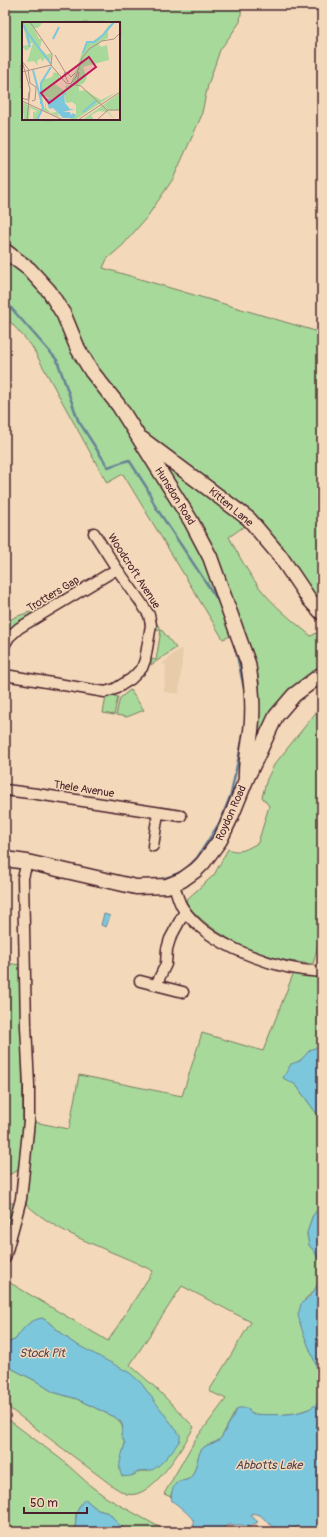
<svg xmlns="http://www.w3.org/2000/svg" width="327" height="1537" font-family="Pangolin,sans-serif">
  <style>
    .built { fill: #e8cca9 }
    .green { fill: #a7d99a; stroke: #787c62; fill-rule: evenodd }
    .water { fill: #7dc7dd; stroke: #698496 }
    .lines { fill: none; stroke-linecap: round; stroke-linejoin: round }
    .stream { stroke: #698496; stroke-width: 2.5 }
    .street-casing { stroke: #4a1f2b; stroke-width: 13 }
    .secondary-casing { stroke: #4a1f2b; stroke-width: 17 }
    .street { stroke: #f3d9ba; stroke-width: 10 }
    .secondary { stroke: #f3d9ba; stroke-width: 14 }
    .labels { text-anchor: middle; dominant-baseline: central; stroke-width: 3; stroke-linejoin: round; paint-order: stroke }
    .street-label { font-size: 11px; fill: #4a1f2b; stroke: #f3d9ba }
    .water-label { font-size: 12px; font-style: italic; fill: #54414f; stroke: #f3d9ba }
    .inset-river { fill: none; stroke: #7dc7dd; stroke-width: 2 }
    .inset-road { fill: none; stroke: #af8f81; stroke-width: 1 }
    .view { fill: #c2185b; fill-opacity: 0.15; stroke: #c2185b; stroke-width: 2 }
    .inset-edge { fill: none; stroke: #4a1f2b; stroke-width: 2 }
  </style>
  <rect width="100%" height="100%" fill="#f3d9ba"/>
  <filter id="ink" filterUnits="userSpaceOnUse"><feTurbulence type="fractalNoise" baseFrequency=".025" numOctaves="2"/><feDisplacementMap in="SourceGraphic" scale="8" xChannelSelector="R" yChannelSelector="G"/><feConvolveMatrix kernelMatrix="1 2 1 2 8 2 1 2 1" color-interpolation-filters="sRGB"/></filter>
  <g filter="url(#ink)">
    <path class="built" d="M183,649L179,694L164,692L166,667L164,664L161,665L178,650Z"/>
    <path class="green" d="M5,5H242L240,22L220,50L208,85L201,117L173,179L147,217L123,245L107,259L103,268L322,333V607L256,520L227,493L146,434L134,423L87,357L68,308L58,290L5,239V187L10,183L5,176ZM23,23H119V119H23Z
      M5,257L36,285L51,303L85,370L139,447L207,560L220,596L231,636L223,639L123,474L107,483L31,345L5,316Z
      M153,450L246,525L229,537C238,554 247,571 259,587C274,606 293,621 311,636L322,630V669L254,752L259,709V681L252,652L233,608Z
      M30,612L32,617L5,636V623L15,617Z
      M156,623L176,648L151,665V659L156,660L161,630L156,629Z
      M130,690L144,710L127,717L116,715L120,698Z
      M114,696L118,697L114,715L103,713L106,697Z
      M322,705V930L313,964C296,962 276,960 259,954C240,947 192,919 186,900L214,875L228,849C241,854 246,849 258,843L269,806L262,797L267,779L274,765Z
      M5,963L21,965L23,1132L21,1165L17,1171L6,1176Z
      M294,972L322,975V1049L310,1050L305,1057L296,1063L290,1080L296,1085L314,1110L322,1119V1203L312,1217L307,1234L309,1245L315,1252L321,1264L319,1282L316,1289L305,1299L300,1323L322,1377V1396L317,1404L312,1408L296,1413L279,1415H264L252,1414L249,1410H236L221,1438C216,1444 207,1443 202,1449C196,1456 197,1476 187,1480C183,1481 181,1480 177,1482L171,1494V1497L164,1494L195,1440L226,1399L209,1391L251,1322L182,1286L130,1365L156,1388L194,1427C184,1445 152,1501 127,1494C123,1493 118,1489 114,1487L5,1405V1365L36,1381L53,1392L77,1399L116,1418C124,1425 123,1431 123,1440L125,1443L123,1453L132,1476L140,1471H148L94,1355L72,1342L47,1321L42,1318L20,1333L15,1340L9,1342L5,1341V1292L7,1281L108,1341L153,1271C111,1249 61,1237 26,1204L34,1122L69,1129L79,1075L182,1096L202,1033L263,1051Z
      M6,1202L16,1204L5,1242V1204Z
      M5,1417L62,1460L92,1487L107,1498L168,1532H129L119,1525L109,1513L98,1510L85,1499L76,1514L75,1532H5Z"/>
    <path class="water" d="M104,914L110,916L106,927L101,925Z
      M319,1046L322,1049V1119L314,1110L296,1085L283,1078L291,1064L300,1061L310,1050Z
      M322,1203V1380L302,1330L298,1315L301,1304L312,1294L319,1282L321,1264L315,1252L309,1245L307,1233L312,1217Z
      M42,1318L47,1321L72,1342L130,1373L141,1383L180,1435V1440C175,1448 161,1466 152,1470C148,1471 144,1470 140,1471C133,1474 131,1478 122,1476C116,1467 123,1453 125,1443L121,1435L123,1427L121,1422L116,1418L77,1399L53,1392L36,1381L5,1365V1341L9,1342L15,1340C23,1329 27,1321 42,1318Z
      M322,1396V1532H307L298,1526L287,1532H273L274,1528L260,1515L252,1513L251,1516L258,1522L248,1527L242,1525H227C219,1532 206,1536 196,1529C192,1526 194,1523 193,1520C190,1515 177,1504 172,1501C170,1494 173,1487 177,1482C181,1480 183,1481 187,1480C197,1476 196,1456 202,1449C208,1443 216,1444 221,1438L238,1408H247L252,1414C271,1415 314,1418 322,1396Z
      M85,1499L98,1510L109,1513L119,1525L129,1532H75C76,1518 75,1509 85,1499Z"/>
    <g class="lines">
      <path class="stream" d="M5,301L57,360L78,420L108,467L129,460L147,488L155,506L219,602
        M235,646L246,698
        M187,868L197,858L220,822L231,794L244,731
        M158,880L172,876L183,871"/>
      <defs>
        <path id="street" d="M5,644L9,637L19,628L117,569
          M5,675L105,692L115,689L131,679L142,668L145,660L151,625L149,615L142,604L117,569L94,533
          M5,790L37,794L181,816
          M153,846L158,813
          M174,884C176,892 178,900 182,907C207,946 278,970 322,972
          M140,981L183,992
          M156,985L166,964L167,949L170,939L185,911
          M5,1258L21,1199L29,1121V1085L26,1026L23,878L27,862"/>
        <path id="secondary" d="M5,251L29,269L49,291L64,315L78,349L92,372L119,406L191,521L210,557L248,663C252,686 254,708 251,731C249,747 245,763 246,780
          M142,439L249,519L280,556L309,599L322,613
          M5,859L27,862L136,887L167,886L182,880L196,870L203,863L220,840L231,817L246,780L276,716L294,695L322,674"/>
      </defs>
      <use href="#street" class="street-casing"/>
      <use href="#secondary" class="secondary-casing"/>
      <use href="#street" class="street"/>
      <use href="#secondary" class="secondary"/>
    </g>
  </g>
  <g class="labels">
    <g class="street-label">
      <text transform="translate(175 496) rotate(58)">Hunsdon Road</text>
      <text transform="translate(231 507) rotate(40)">Kitten Lane</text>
      <text transform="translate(134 571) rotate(57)">Woodcroft Avenue</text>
      <text transform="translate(53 594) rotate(-31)">Trotters Gap</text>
      <text transform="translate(84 789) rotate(9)">Thele Avenue</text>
      <text transform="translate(231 813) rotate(-66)">Roydon Road</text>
    </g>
    <g class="water-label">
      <text x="42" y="1353">Stock Pit</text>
      <text x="269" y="1465">Abbotts Lake</text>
    </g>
  </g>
  <g transform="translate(22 22)">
    <rect width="98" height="98" fill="#f3d9ba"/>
    <path d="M0,0H21L16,6H12L17,17H20L18,26L25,33L29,31L28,39L23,36L20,40L19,36L15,39L16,44L12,39L5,40L11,21H7L8,26L4,29L0,24L6,23ZM89,0L87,4L92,1L86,9V16L76,21L79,25L85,23L87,38L61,45L65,56L62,61L54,65L57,64V69L63,68L79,78L95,70L53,98H48V95L54,93V83L50,80L44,81L42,73L31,78L23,74L24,86L29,91L35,90L37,95L21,88L23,85V74H20L22,84L21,87L20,80L19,63L22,56L24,57L30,55L32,50L37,52V58L33,62L41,68L44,67L43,64L53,62L49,61L64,20H70L80,13ZM98,71V88L88,89L82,84L84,82L82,84L93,98L85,90L77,89L69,93L72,98H60ZM0,80L19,89L14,98H11V90L14,89L13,93L15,89L8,86L7,98H2Z" fill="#a7d99a"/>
    <path d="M40,69L45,72L42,73L43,81L48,87H53L41,90H48L49,93L51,91L54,93L52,96H41L31,86L27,87L24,76L31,78L41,73Z" fill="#7dc7dd"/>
    <path class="inset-river" d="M0,0L5,10L29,42M5,13L8,25M31,17L37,5M61,31L65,20H72L81,13L92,0M11,48L21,86L15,98M19,82V61L29,45M61,90L74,79"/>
    <path class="inset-road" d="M8,0L30,32L29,43M0,33V39L7,48M33,33L43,50M0,39L8,67L5,98M6,48L8,61L14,65L13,78L10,79M0,50L29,43L44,61L59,64L85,88H98M0,57V74M46,60L42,51L45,50L49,55L53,51M49,61L54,55L60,36L67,27L80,19L92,17L98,11M55,62L57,50M27,65L40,56M0,76L6,78L7,70M0,79L41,98M56,98L98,70M75,98L86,88"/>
    <path class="view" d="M67,35L74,45L27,81L19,71Z"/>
    <rect width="98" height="98" class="inset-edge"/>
  </g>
  <rect width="327" height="1537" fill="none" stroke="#f3d9ba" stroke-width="20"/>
  <rect x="10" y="10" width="307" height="1517" fill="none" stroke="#4a1f2b" stroke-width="1.5" filter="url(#ink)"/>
  <path d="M24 1507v6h63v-6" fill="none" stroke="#4a1f2b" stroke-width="2"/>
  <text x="30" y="1507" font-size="12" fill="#4a1f2b" stroke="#f3d9ba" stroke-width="3" paint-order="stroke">50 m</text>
</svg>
